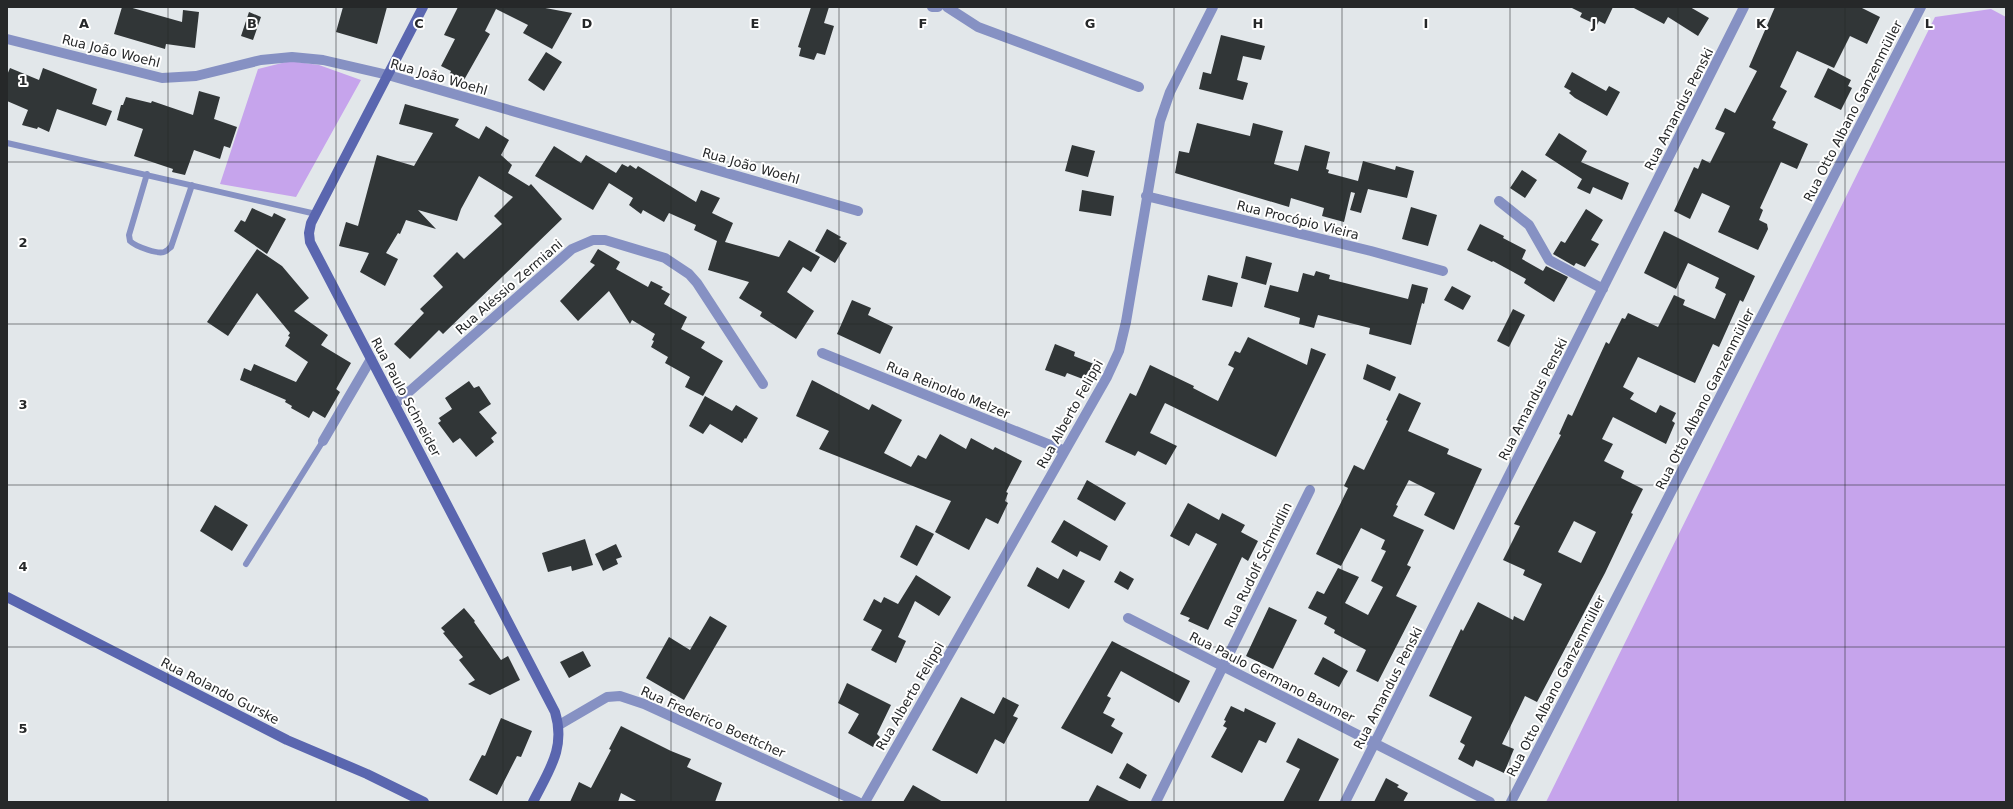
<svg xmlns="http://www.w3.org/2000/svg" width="2013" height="809" font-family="'DejaVu Sans',sans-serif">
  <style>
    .green { fill: #c6a4ec }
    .building { fill: #313637; fill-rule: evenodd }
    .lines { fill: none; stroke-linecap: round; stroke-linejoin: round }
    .lane { stroke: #8691c3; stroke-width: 6 }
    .street { stroke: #8691c3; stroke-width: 10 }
    .secondary { stroke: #5a66af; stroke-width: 10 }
    .grid { fill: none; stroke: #262829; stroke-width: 1; stroke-opacity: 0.55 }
    .labels { text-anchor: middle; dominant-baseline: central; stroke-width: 4; stroke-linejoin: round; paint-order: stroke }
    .street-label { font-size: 13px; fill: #262829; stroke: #fff }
    .grid-label { font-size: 13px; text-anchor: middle; font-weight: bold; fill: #262829; stroke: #fff; stroke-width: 4; stroke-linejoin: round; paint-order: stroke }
  </style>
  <rect width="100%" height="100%" fill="#e2e7ea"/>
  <path class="green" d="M1991,9L2006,17V802H1546L1935,17Z
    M290,61L319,65L361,80L296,197L220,184L258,69Z"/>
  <path class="building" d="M122,7H129L182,22L183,10L199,12L195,48L166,44L165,49L114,34Z
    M343,7H387L377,44L336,32Z
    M458,7H540L572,13L552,49L523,33L528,25L496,9L485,31L490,34L464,80L449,76L451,71L441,66L455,39L444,35Z
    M811,7H829L824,23L834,26L825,55L817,53L814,60L799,56L801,48L798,47Z
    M1570,7H1613L1605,24L1599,21L1597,25L1580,17L1582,13Z
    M1632,7H1690L1709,18L1698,36L1668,17L1664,24Z
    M1775,7H1860L1880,17L1867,44L1850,36L1834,68L1797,51L1780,87L1787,91L1772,120L1776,122L1773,128L1808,144L1797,169L1781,162L1760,208L1763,210L1759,220L1767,224L1768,229L1758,250L1718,232L1730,206L1702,193L1690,219L1674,211L1694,167L1698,169L1702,159L1710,163L1725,133L1715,129L1725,108L1735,113L1757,71L1749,67Z
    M249,12L261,17L253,40L241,36Z
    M1221,35L1265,46L1261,60L1243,56L1237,80L1248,83L1243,100L1199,89L1203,72L1211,74Z
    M546,52L562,62L544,91L528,80Z
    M10,68L39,80L43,68L97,89L92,104L112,111L106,126L57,109L49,132L38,127L37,129L22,125L28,110L7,101V75Z
    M1828,68L1851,80L1848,86L1852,88L1841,110L1814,97Z
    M1572,72L1606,91L1609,86L1620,92L1607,116L1575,98L1569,93L1571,91L1564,87Z
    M199,91L220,97L214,119L237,127L230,148L224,146L220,159L194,150L185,175L172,172L173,169L134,156L143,129L117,120L121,105H123L126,97L151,103L152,101L193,115Z
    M405,104L459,119L455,126L479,139L486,126L509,140L501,155L512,165L508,173L529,186L531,184L562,219L443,334L439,330L410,359L394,344L424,313L420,309L443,287L433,276L457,252L464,259L502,224L494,216L513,197L479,176L461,209L457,221L418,210L436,229L406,220L400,234L398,233L386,253L398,259L385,286L360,272L369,253L339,246L346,222L358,226L377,155L414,166L433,133L399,124Z
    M1197,123L1250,136L1253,123L1283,131L1274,164L1298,171L1305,145L1330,152L1326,169L1329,170L1328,173L1358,181L1363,161L1395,170L1396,166L1414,171L1407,198L1368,189L1361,213L1350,210L1355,193L1351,192L1344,222L1322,216L1324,208L1291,198L1289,207L1175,173L1179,151L1189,153Z
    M1559,133L1587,151L1581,162L1629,183L1622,200L1593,187L1590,194L1577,188L1582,179L1545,155Z
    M1072,145L1095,151L1088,177L1065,171Z
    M554,146L581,163L586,155L616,173L622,164L628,167L630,165L636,169L638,166L696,202L701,190L720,198L712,213L733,223L725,242L779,257L789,240L820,257L811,272L803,267L787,292L814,311L796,339L760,316L762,312L739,298L749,282L708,270L717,241L694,230L696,225L669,213L664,222L643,210L641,214L629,205L633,198L609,183L593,210L535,176Z
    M1522,170L1537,180L1525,198L1510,188Z
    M1082,190L1114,196L1111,216L1079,211Z
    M1411,207L1437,215L1428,246L1402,239Z
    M252,208L272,217L274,213L286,219L267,254L234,231L241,220L245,222Z
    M1586,209L1603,220L1591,240L1599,244L1585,267L1576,263L1574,266L1553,254L1561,241L1565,243Z
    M1480,224L1504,236L1503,238L1526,250L1522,259L1543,271L1546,266L1568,277L1554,302L1524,283L1526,279L1493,261L1492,262L1467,250Z
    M827,229L841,237L839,239L847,243L835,263L815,251Z
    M1664,231L1755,276L1743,302L1740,300L1719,347L1713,344L1695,383L1638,357L1623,387L1634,393L1630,399L1656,413L1660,405L1676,413L1672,421L1675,423L1666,444L1613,417L1602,439L1613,444L1604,461L1624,471L1621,478L1643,489L1631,513L1633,514L1605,573L1537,702L1525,696L1502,744L1514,749L1504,773L1476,760L1473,767L1458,759L1465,745L1460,742L1472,717L1429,696L1461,629L1463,631L1478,602L1513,620L1514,616L1524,621L1542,584L1523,575L1525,570L1503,560L1520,526L1514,524L1561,435L1559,434L1568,414L1572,416L1606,342L1609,344L1622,318L1625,319L1628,313L1658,327L1674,295L1685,300L1683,305L1715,319L1726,294L1715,288L1719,278L1688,263L1676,289L1644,273ZM1574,521L1596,532L1581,563L1558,552Z
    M257,249L282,266L309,298L294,311L328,335L321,345L351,363L336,389L340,392L325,418L313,411L309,418L291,408L292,406L285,402L286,400L240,380L244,368L251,371L254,364L296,382L308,362L285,346L290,337L288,336L290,333L257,293L228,336L207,322Z
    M598,249L620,262L616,269L648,287L651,281L663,287L661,289L670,294L664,304L687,317L681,329L705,342L701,348L723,361L703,396L685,387L690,377L665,363L668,357L651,347L654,341L652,340L655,334L632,320L630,324L609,291L578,321L560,301L595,265L590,262Z
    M1246,256L1272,263L1266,285L1241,278Z
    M1316,271L1330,275L1329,279L1408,299L1412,284L1428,288L1424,304L1422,303L1411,345L1369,334L1370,328L1318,315L1314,328L1299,324L1300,318L1264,307L1270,285L1298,292L1303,273L1314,276Z
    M1208,275L1238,283L1232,307L1202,300Z
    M1452,286L1471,296L1463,310L1444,300Z
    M852,300L871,308L868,315L893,327L880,354L837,334Z
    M1513,309L1525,315L1509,347L1497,341Z
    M1248,337L1307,365L1311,348L1326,354L1276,457L1165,403L1150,433L1177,446L1166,465L1138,451L1135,456L1105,442L1130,393L1136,396L1150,365L1194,386L1193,388L1218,401L1234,368L1228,365L1235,351L1240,353Z
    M1055,344L1075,352L1074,356L1094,364L1088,381L1067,373L1065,377L1045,370Z
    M1367,364L1396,377L1390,391L1363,379Z
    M812,380L869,410L872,404L902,420L884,453L911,467L918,455L926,459L940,434L966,449L971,438L993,450L995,447L1022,461L1006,492L1008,493L1005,501L1008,503L998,524L986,518L969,550L935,532L951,501L819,449L829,431L796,416Z
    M469,381L474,388L479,386L491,404L479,412L497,433L491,438L494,442L476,457L460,438L453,443L438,423L441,421L439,418L452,409L445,398Z
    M1399,393L1421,403L1408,431L1449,449L1447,454L1482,469L1454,530L1424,515L1435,493L1409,480L1396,505L1398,506L1393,516L1424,530L1407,565L1411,567L1396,596L1417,606L1378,682L1356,671L1366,650L1334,633L1335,630L1324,624L1327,617L1308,608L1317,591L1324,594L1338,568L1359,577L1345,603L1368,615L1383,587L1371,581L1386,551L1381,549L1385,540L1361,528L1341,566L1316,554L1348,488L1344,486L1354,465L1364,470L1388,421L1386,420Z
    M705,396L732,411L736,405L758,418L746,439L745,438L742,443L710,424L703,434L689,426Z
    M1087,480L1126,503L1115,521L1077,499Z
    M1188,503L1219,520L1222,513L1245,525L1241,532L1258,541L1248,561L1242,557L1208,630L1188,621L1190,618L1180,614L1217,544L1196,533L1189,546L1170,536Z
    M215,505L248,525L232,551L200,531Z
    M1064,520L1108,546L1100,561L1080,551L1077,557L1051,542Z
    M916,525L934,534L917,566L900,557Z
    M585,539L593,565L572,571L571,566L548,572L542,553Z
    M616,544L622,557L616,559L618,564L603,571L595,554Z
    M1037,567L1058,579L1063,569L1085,581L1069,609L1027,586Z
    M1120,571L1134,579L1128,590L1114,582Z
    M916,575L951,597L939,616L915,601L898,637L906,641L896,663L871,650L882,630L863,620L874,599L881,603L884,597L898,604Z
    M1269,607L1297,620L1273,669L1246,656Z
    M464,608L475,621L474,622L501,660L508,656L520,680L490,695L468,684L475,680L459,660L463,657L443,633L445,632L441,628Z
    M710,616L727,626L684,700L646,678L669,637L690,650Z
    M1112,641L1190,681L1179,703L1121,671L1107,696L1111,698L1103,713L1115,719L1111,726L1123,733L1112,754L1061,728Z
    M583,651L591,666L569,678L560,662Z
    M1323,657L1348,671L1339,687L1314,674Z
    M847,683L891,705L877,734L880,737L873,747L848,733L859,714L838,703Z
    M961,697L994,714L1003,697L1019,705L1013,716L1018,718L1004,744L995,739L977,774L932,750Z
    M1231,706L1244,712L1245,708L1276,723L1266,743L1259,740L1242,773L1211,757L1227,728L1223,726L1226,721L1224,720Z
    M501,718L532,731L521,757L517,756L497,795L469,780L482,755L485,756Z
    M621,726L671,751L691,759L687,767L722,783L715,802H638L621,793L618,802H570L579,782L591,788L611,750L609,749Z
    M1298,738L1339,759L1318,802H1283L1300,769L1286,762Z
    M1127,763L1147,775L1140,789L1119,778Z
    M1386,778L1399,785L1397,787L1408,793L1403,802H1374Z
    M913,785L943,802H903Z
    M1097,785L1131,802H1088Z"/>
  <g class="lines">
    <path class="lane" d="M7,143L316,214
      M147,174L129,235L130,241C135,246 160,256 166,251C168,250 169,248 171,247L192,185
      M246,564L323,441"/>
    <path class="street" d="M932,7H938
      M947,7L978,27L1139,87
      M7,39L162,78L196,76L261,60L292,57L323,60L388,75L858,211
      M1146,196L1371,251L1443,271
      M1499,201L1529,225L1549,260L1603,289
      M822,353L1065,451
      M395,404L572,249L593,240H605L665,258L689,274L697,283L763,384
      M323,441L371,359
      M1128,618L1490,802
      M559,725L607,697L620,696L644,704L858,802
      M865,802L1107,377L1119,351L1126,322L1160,121L1170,92L1213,7
      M1156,802L1310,490
      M1345,802L1744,7
      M1511,802L1921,7"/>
    <path class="secondary" d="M423,7L311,223L309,233L310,242L555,712C566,748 549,770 533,802
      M7,597L287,740L367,774L424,802"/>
  </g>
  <path class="grid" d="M168,7V802M336,7V802M503,7V802M671,7V802M839,7V802M1006,7V802M1174,7V802M1342,7V802M1510,7V802M1678,7V802M1845,7V802M7,162H2006M7,324H2006M7,485H2006M7,647H2006"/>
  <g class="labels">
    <g class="street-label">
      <text transform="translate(111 51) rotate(14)">Rua João Woehl</text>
      <text transform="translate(439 77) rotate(16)">Rua João Woehl</text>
      <text transform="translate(1679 109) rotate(-63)">Rua Amandus Penski</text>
      <text transform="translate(1853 111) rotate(-63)">Rua Otto Albano Ganzenmüller</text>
      <text transform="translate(751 166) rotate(16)">Rua João Woehl</text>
      <text transform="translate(1298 220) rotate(14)">Rua Procópio Vieira</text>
      <text transform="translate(509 287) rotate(-41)">Rua Aléssio Zermiani</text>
      <text transform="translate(948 390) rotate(22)">Rua Reinoldo Melzer</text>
      <text transform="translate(406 397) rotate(62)">Rua Paulo Schneider</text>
      <text transform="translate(1533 399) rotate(-63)">Rua Amandus Penski</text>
      <text transform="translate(1705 399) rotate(-63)">Rua Otto Albano Ganzenmüller</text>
      <text transform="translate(1070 414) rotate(-61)">Rua Alberto Felippi</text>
      <text transform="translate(1258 565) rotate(-64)">Rua Rudolf Schmidlin</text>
      <text transform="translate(1272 677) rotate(27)">Rua Paulo Germano Baumer</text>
      <text transform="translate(1556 686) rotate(-63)">Rua Otto Albano Ganzenmüller</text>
      <text transform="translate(1388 688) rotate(-63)">Rua Amandus Penski</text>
      <text transform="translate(220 691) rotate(27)">Rua Rolando Gurske</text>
      <text transform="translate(910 696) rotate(-60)">Rua Alberto Felippi</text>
      <text transform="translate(713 722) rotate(24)">Rua Frederico Boettcher</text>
    </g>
  </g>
  <g class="grid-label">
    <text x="84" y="28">A</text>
    <text x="252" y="28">B</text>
    <text x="419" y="28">C</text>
    <text x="587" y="28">D</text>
    <text x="755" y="28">E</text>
    <text x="923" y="28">F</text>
    <text x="1090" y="28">G</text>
    <text x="1258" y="28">H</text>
    <text x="1426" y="28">I</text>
    <text x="1594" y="28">J</text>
    <text x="1761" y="28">K</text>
    <text x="1929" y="28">L</text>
    <text x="23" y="85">1</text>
    <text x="23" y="247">2</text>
    <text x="23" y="409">3</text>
    <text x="23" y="571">4</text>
    <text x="23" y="733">5</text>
  </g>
  <rect width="2013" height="809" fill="none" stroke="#262829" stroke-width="16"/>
</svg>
